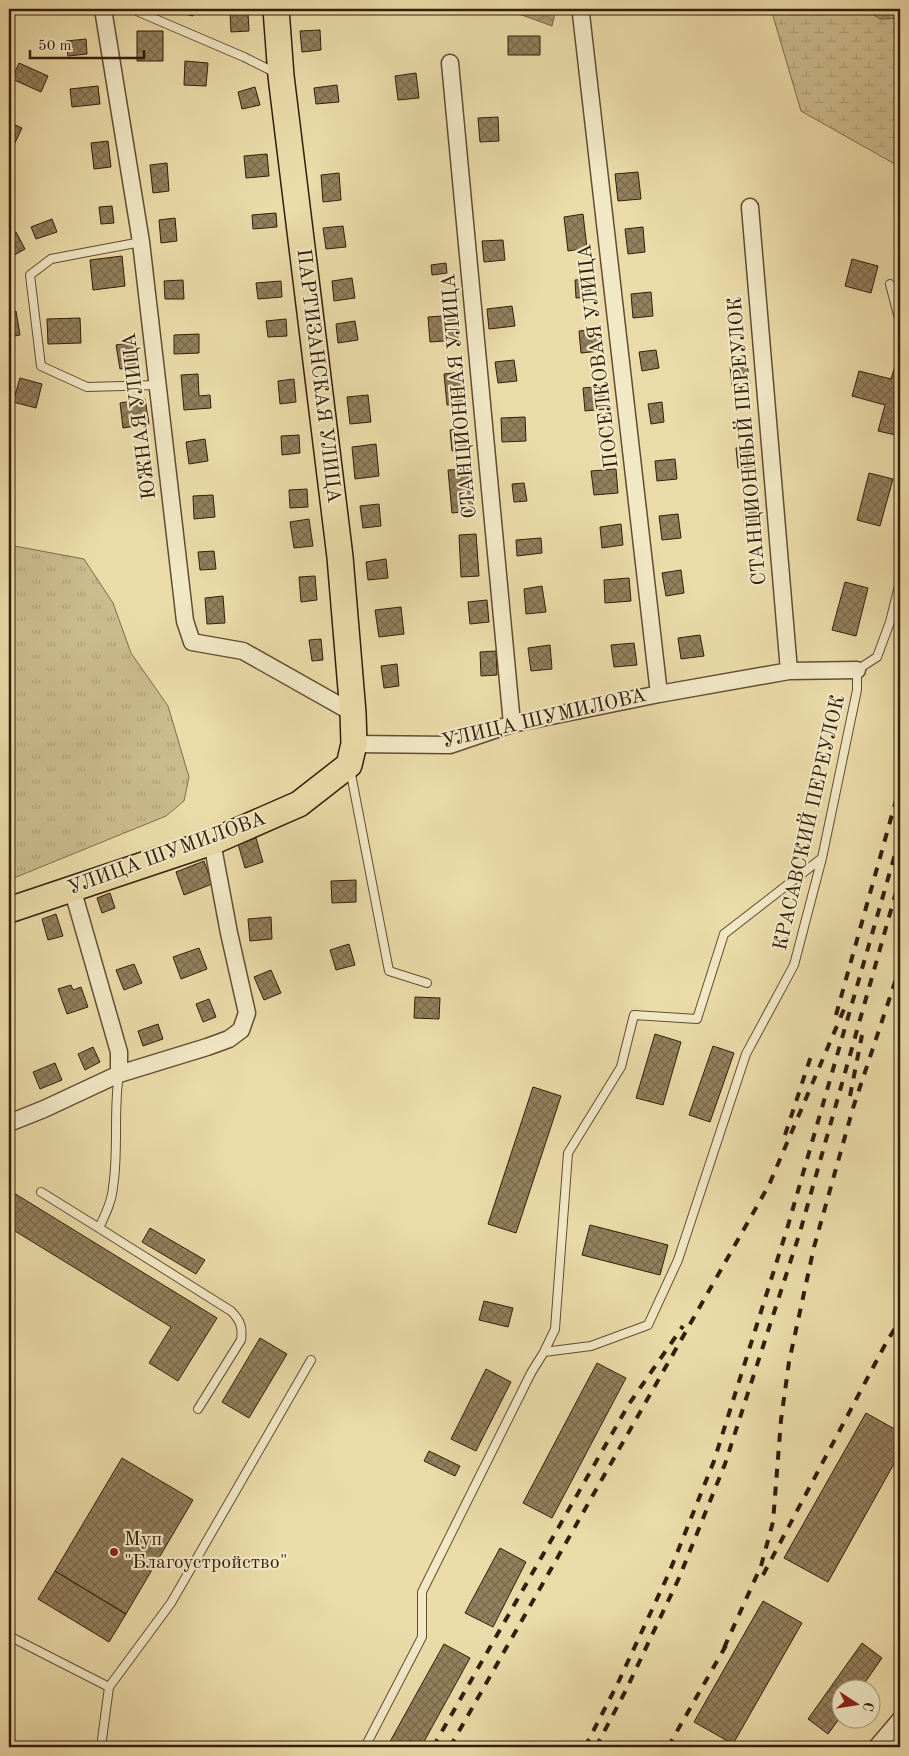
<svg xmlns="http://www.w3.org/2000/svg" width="909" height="1756" font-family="'Old Standard TT',serif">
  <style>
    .grass { fill: url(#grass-tufts); stroke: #806c4c }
    .wetland { fill: url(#wetland-marsh); stroke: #806c4c }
    .water { fill: url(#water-waves); stroke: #7c684a }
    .building { fill: url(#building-cross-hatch); stroke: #341d0c }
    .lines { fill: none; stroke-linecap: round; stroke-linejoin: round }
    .lane-casing { stroke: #624c33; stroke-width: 10 }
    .street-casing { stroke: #624c33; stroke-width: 19 }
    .primary-casing { stroke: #341d0c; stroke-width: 28 }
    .lane { stroke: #f1e8c6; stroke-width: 8 }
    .street { stroke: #f1e8c6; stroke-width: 16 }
    .primary { stroke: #eadba8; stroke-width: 25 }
    .rail { stroke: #341d0c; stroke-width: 4; stroke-dasharray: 9 9; stroke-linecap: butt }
    .poi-dot { fill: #8f2418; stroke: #f1e8c6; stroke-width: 2 }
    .labels { text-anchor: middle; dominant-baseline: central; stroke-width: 4.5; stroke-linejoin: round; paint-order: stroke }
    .street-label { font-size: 20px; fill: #341d0c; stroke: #f1e8c6 }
    .poi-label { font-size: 20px; fill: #341d0c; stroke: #f1e8c6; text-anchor: start }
  </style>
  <defs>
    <pattern id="grass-tufts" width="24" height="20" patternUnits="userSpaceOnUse" patternTransform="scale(1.25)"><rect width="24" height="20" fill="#cbbb8d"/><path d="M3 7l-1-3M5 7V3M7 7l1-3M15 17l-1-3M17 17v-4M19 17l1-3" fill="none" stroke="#afa078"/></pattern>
    <pattern id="wetland-marsh" width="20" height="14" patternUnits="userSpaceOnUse" patternTransform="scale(1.25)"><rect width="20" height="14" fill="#cbbb8d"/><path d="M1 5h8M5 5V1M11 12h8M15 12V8" fill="none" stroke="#afa078"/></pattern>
    <pattern id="water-waves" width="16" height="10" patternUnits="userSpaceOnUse" patternTransform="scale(1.25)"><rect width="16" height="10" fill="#ac9a73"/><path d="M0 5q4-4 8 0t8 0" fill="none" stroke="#8d7d5d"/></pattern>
    <pattern id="building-cross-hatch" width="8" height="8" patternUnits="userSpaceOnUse" patternTransform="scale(1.25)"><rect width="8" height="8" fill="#93805d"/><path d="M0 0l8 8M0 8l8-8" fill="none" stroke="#79684b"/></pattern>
  </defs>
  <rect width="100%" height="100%" fill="#eadba8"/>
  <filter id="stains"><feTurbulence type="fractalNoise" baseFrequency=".004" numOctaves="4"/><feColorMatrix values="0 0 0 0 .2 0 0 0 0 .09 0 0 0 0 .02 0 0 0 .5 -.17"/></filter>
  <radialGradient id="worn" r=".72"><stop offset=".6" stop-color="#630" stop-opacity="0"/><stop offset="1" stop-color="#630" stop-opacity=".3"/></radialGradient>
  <path class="grass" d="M9,545L84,559L113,603L131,653L168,706L189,777L184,801L166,816L9,880Z"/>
  <path class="wetland" d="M771,9H866L880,19L900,18V167L801,111Z"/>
  <path class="water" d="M505,9H556L552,26Z
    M866,9H900V18L880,19Z"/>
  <path class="building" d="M178,9H195L193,16L177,12Z
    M248,13L249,31L231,32L230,14Z
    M320,30L321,50L302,52L300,31Z
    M137,31H163V61H137Z
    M508,36H540V55H508Z
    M86,39L87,54L68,56L66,41Z
    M185,61L208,63L206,86L184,85Z
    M19,63L48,76L41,92L12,79Z
    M416,73L419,98L398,100L395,76Z
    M337,85L339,102L316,104L314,88Z
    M98,86L100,104L72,107L70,89Z
    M255,87L260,105L242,109L238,92Z
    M498,117L499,141L480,142L478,118Z
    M9,122L22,128L13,147L9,145Z
    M108,141L111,167L94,169L91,143Z
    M267,154L269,176L246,178L244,156Z
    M167,163L169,191L153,193L150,165Z
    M638,172L641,199L618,201L615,174Z
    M339,173L341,200L323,202L321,175Z
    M112,206L114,223L101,224L99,207Z
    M276,213L277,227L253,229L252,215Z
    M583,214L587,248L568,251L564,217Z
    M175,218L177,241L161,243L159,220Z
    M52,219L57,232L36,239L31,227Z
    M343,226L346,247L326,249L323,228Z
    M643,227L645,252L628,254L625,229Z
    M16,232L25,249L9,258V235Z
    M503,240L505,260L484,262L482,241Z
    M122,256L125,286L93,290L90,260Z
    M852,259L878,266L871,293L845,286Z
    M446,263L447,273L432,275L431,265Z
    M352,278L355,298L334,301L332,281Z
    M590,279L591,297L576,298L575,280Z
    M183,280L184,299H165L164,281Z
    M281,281L282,297L258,299L256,283Z
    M651,292L653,316L633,318L631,294Z
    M512,306L515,326L489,329L487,309Z
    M16,311L20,335L9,337V312Z
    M456,315L458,340L430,342L428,317Z
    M80,318L81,343L48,344L47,319Z
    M286,319L287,336L268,337L266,321Z
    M355,321L358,340L338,343L336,324Z
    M598,329L600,351L581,353L579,331Z
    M199,334V353L174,354V335Z
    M134,342L138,367L120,369L116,345Z
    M656,350L659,368L642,371L639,352Z
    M898,356H900V436L878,431L885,405L852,396L859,371L891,379Z
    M514,360L517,381L498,383L495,362Z
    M747,364L750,384L732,386L730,367Z
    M462,372L466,403L447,405L444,374Z
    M198,374L199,396L210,395L211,408L184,410L181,375Z
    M20,378L42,384L36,408L13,402Z
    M294,379L296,402L280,404L278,381Z
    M603,386L605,409L585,411L583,388Z
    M368,395L371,422L350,424L347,397Z
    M145,399L149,424L123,428L120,403Z
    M662,402L664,422L651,424L648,404Z
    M525,417L526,441L502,442L501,418Z
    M467,428L469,449L452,451L450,430Z
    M299,435L300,453L282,455L281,436Z
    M205,439L208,461L189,464L186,442Z
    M376,444L379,476L355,479L352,447Z
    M754,447L756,466L738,468L736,448Z
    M675,459L677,479L657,481L655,461Z
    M470,469L473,511L452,513L448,470Z
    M616,469L618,493L594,495L591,471Z
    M869,473L893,479L880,526L857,520Z
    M524,483L527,501L514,502L512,484Z
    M307,489L308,507L290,508L289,490Z
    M213,495L215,517L194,519L193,496Z
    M379,504L381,526L363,528L360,506Z
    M758,507L761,526L745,528L743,509Z
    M678,514L681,538L662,540L659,516Z
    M309,519L313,546L294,548L290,522Z
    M621,524L623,545L602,548L600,527Z
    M476,534L479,576L461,577L459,535Z
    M541,538L542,553L517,556L516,540Z
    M214,551L216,569L200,570L198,552Z
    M386,559L388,578L368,580L366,562Z
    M681,570L684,593L666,596L662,573Z
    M315,576L317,600L301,602L299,577Z
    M629,578L631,601L605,603L604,580Z
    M845,582L868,588L856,636L832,630Z
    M542,586L546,612L526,614L524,589Z
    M223,596L225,623L207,624L205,598Z
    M487,600L489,622L470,624L468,602Z
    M401,607L404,634L379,637L375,610Z
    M700,635L704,656L681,659L678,638Z
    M321,639L323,660L312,661L309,640Z
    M634,643L637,665L614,667L611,645Z
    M550,645L552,669L531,671L528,648Z
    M496,651L497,675L481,676L480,652Z
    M397,664L399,686L384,688L381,666Z
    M256,838L263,862L245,868L238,844Z
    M204,861L212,884L184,895L176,872Z
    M356,880V902L332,903L331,881Z
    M110,893L115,908L102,913L97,898Z
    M56,914L63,936L48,940L42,919Z
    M271,917L272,939L250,941L248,919Z
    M349,944L355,965L336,970L330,950Z
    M199,948L207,969L181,979L173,957Z
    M134,964L142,983L124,990L116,970Z
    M271,970L281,993L264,1000L254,977Z
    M71,985L73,990L81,987L88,1007L67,1014L58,989Z
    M415,997L440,998L439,1019L414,1018Z
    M209,999L216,1017L203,1022L196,1004Z
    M158,1024L163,1039L143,1046L138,1031Z
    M655,1034L681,1042L663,1105L636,1098Z
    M713,1046L734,1053L710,1122L689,1115Z
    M93,1047L100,1062L85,1070L78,1054Z
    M55,1063L62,1080L40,1089L33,1072Z
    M533,1087L561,1096L516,1233L488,1224Z
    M9,1190L217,1318L178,1381L149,1363L171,1327L15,1231L9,1242Z
    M590,1225L668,1245L660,1275L582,1255Z
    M150,1228L205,1260L196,1274L142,1242Z
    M484,1301L513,1308L508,1327L479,1320Z
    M260,1338L287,1354L249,1418L222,1402Z
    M597,1363L626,1378L552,1518L523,1503Z
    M486,1369L511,1382L476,1451L451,1439Z
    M866,1413L900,1432V1453L828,1582L784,1558Z
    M429,1451L460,1466L455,1476L424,1461Z
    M122,1458L193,1500L126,1614L55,1571Z
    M500,1548L526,1562L493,1627L465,1613Z
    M55,1571L126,1614L109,1642L38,1599Z
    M763,1601L802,1623L733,1744L694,1722Z
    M862,1643L882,1658L861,1688H842V1715L828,1734L808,1719Z
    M444,1644L470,1658L421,1747H387Z"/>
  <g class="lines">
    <defs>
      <path id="lane" d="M132,9L244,57L276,73
        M141,242L51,259L30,275L41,366L87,387L158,385
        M890,284L898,315L900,317
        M350,769L389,971L427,983
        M119,1074C113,1112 119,1150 113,1187C112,1201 105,1215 99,1228L231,1311C240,1320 243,1327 241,1340L198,1409
        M41,1192L99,1228
        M544,1352L555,1329L568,1153L621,1067L634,1015L697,1019L724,934L822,858
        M9,1636L109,1687
        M9,1747H12
        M101,1747L109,1687L171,1603L311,1360
        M365,1747L422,1637V1592L531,1373L544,1352L591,1346L648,1325L678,1260L746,1054L794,965L822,858L857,690V670L877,657L890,622L900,582"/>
      <path id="street" d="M103,9L141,242L185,621L192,642L243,651L353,713
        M581,14L659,694
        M450,63L512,724
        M750,207L789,671
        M354,744L450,745L512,724L659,694L789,671L857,670
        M72,888L119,1052V1074
        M9,1123L44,1109L119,1074L207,1047L229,1039L241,1030L247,1013L229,933L212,842
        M877,1747L900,1720"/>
      <path id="primary" d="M9,910L212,842L299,804L349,765L354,744L353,713L340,557L281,76L276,9"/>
    </defs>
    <use href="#lane" class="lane-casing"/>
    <use href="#street" class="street-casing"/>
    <use href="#primary" class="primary-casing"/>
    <use href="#lane" class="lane"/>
    <use href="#street" class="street"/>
    <use href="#primary" class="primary"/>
    <path class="rail" d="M836,1015L900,786
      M850,1096L862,1035
      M785,1135L812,1053
      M763,1575L886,1343L900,1320
      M724,1648L761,1566L773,1522L781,1420L789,1362L814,1247L853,1108L900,967
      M433,1747L629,1404L683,1326
      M450,1747L769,1185L845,1007
      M585,1747L617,1685L669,1573L714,1461L787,1229L900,837
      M596,1747L626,1690L679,1578L725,1464L800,1232L900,878
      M668,1747L728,1642"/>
  </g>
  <circle class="poi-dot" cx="114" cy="1552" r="5"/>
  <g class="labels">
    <g class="street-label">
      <text transform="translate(599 356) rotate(-97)">ПОСЕЛКОВАЯ УЛИЦА</text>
      <text transform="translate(318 376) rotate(83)">ПАРТИЗАНСКАЯ УЛИЦА</text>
      <text transform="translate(460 396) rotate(-95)">СТАНЦИОННАЯ УЛИЦА</text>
      <text transform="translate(140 416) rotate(-97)">ЮЖНАЯ УЛИЦА</text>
      <text transform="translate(748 441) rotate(-95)">СТАНЦИОННЫЙ ПЕРЕУЛОК</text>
      <text transform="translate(544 719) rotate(-13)">УЛИЦА ШУМИЛОВА</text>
      <text transform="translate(810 823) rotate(-77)">КРАСАВСКИЙ ПЕРЕУЛОК</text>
      <text transform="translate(167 854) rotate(-20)">УЛИЦА ШУМИЛОВА</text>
    </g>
    <g class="poi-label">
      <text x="124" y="1540">Муп<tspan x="124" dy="23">"Благоустройство"</tspan></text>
    </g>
  </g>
  <rect width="909" height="1756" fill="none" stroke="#eadba8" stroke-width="30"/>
  <rect x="10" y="10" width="889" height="1736" fill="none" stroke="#341d0c" stroke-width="2.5"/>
  <rect x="15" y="15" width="879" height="1726" fill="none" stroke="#341d0c"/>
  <g transform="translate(856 1704) rotate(102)"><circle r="24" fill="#f1e8c6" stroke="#a5977c"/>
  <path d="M0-4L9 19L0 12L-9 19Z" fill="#8f2418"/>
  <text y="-8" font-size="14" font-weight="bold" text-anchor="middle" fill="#341d0c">С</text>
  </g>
  <path d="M30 50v8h114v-8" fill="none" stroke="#341d0c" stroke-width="2.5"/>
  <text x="38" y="50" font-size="15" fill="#341d0c" stroke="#f1e8c6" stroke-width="4" paint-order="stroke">50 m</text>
  <rect width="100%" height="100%" filter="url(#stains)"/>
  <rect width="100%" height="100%" fill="url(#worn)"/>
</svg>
